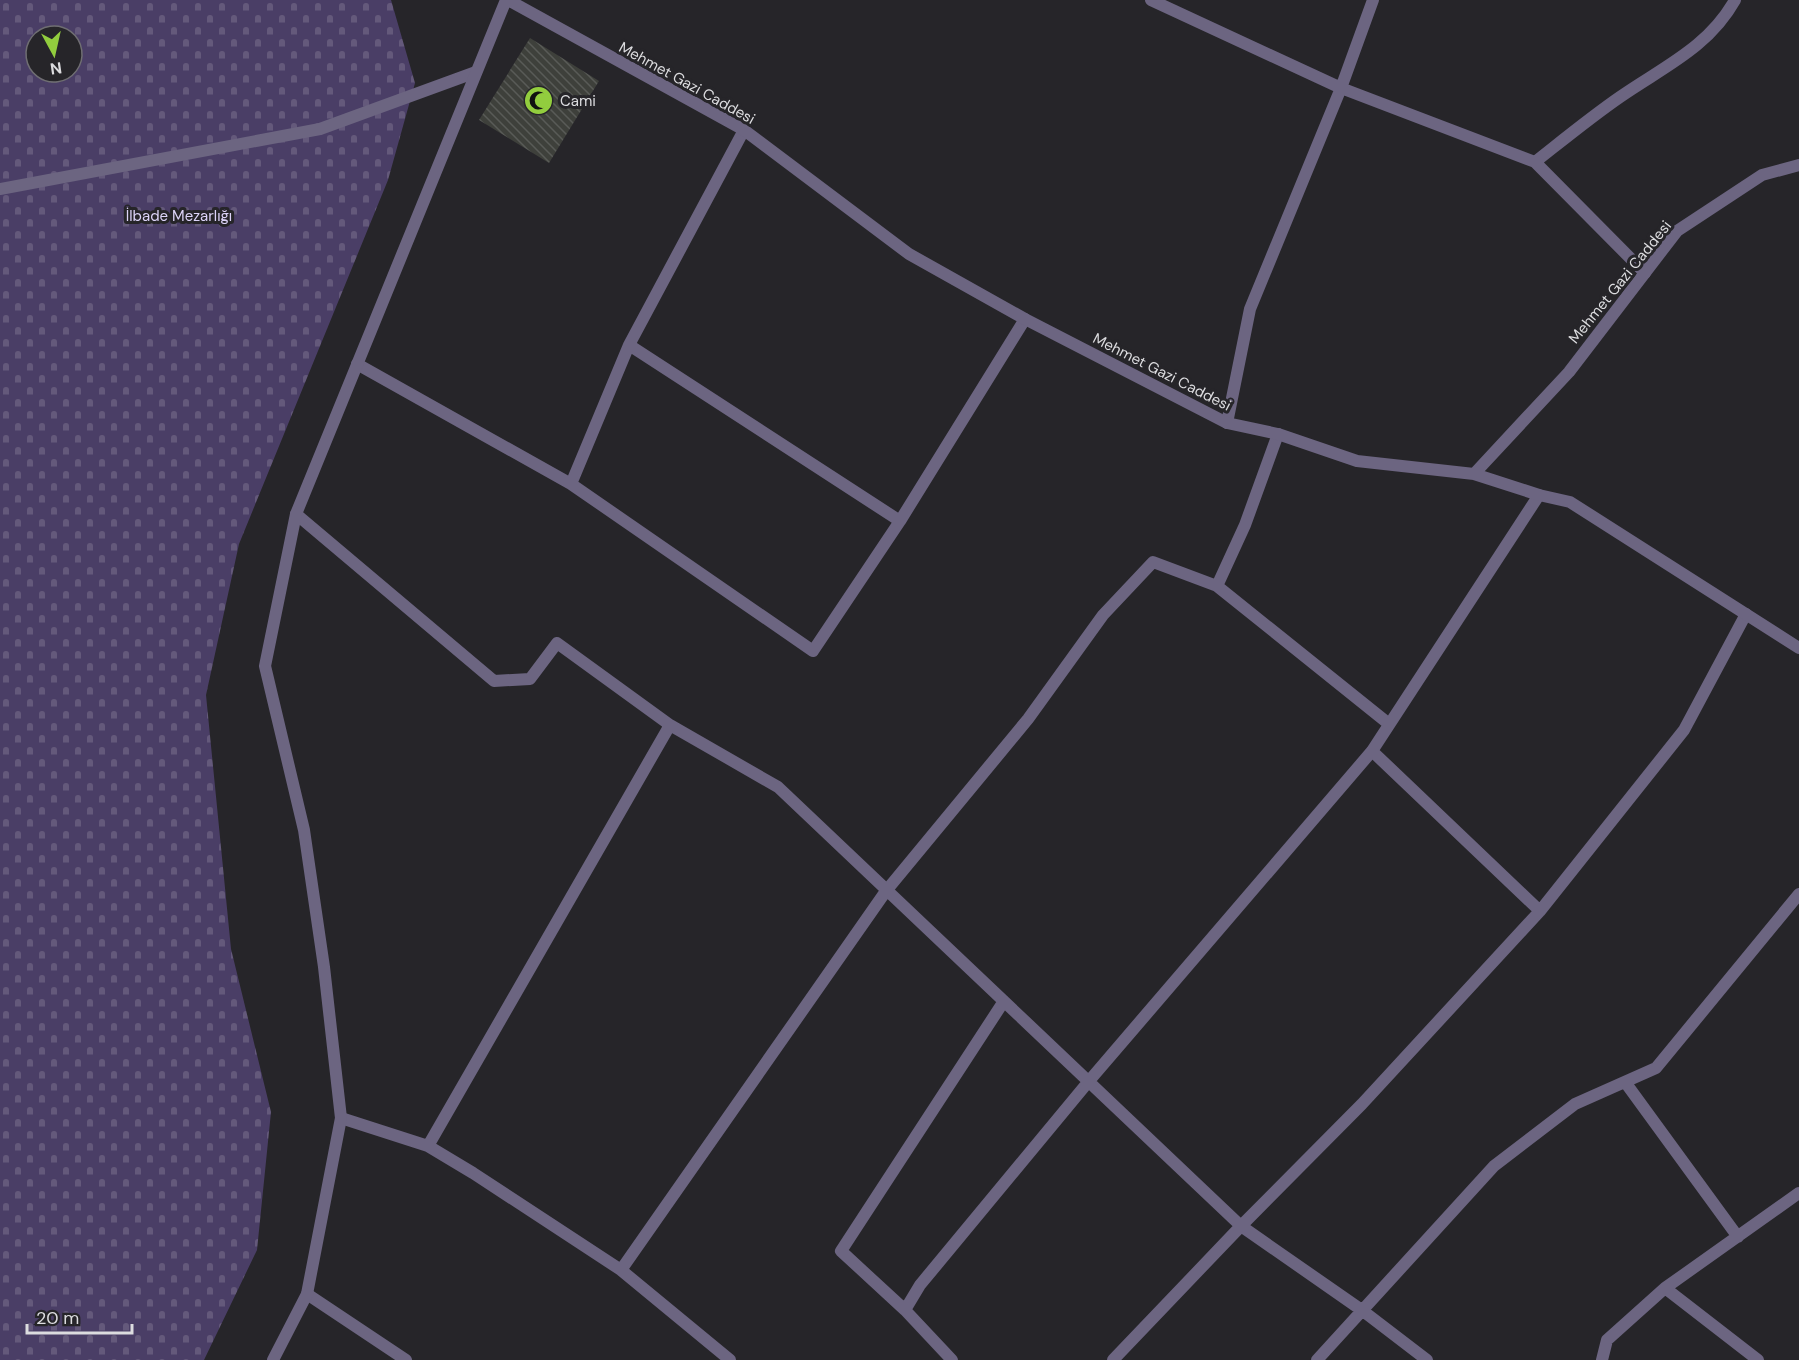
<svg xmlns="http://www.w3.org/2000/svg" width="1799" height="1360" font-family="'DM Sans',sans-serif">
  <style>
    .cemetery { fill: url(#cemetery-stones); fill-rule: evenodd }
    .building { fill: url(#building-back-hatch) }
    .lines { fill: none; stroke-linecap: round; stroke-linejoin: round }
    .minor { stroke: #6c6581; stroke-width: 12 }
    .tertiary { stroke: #6c6581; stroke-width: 12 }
    .labels { text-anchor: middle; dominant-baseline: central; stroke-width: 6; stroke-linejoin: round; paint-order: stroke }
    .street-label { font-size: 15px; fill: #dcdcdf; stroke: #262529 }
    .poi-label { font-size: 15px; fill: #dcdcdf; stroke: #262529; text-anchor: start }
    .park-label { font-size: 15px; fill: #dcd3f8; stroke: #262529 }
  </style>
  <defs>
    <pattern id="cemetery-stones" width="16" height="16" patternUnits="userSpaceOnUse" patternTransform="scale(1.5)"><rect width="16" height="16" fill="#4a3e66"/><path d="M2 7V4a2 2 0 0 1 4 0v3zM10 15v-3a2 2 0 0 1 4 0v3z" fill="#64597b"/></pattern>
    <pattern id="building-back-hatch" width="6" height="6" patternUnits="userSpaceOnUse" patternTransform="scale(1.5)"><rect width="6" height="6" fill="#3e403b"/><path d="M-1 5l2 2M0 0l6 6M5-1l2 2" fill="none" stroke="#595b57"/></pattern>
  </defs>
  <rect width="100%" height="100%" fill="#262529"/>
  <path class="cemetery" d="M0,0H391L415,83L388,180L239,544L206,695L231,949L271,1112L257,1250L204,1360H0ZM36,36H72V72H36Z"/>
  <path class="building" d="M530,38L599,81L549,163L479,120Z"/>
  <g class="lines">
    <path class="minor" d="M1151,0L1341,88L1535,162L1645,273
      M1535,162C1563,140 1591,117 1620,97C1663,67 1708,48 1735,0
      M0,189L320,129L476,72
      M629,345L900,521
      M357,364L571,484L813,651L900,521L1025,319
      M1227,423L1250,309L1341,88L1373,0
      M571,484L629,345L744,130
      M296,514L494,681L530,679L557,643L670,725L778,787L1241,1226L1363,1311L1427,1360
      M1217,586L1389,724
      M1372,751L1540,911
      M1625,1082L1738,1237
      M341,1118L428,1146L473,1173L621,1270L730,1360
      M428,1146L670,725
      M621,1270L886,891L1028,719L1103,615L1153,562L1217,586L1245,525L1278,434
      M1665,1288L1758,1360
      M307,1294L406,1360
      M905,1310L841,1251L1004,1001
      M952,1360L905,1310L920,1285L1089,1081L1372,751L1539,495
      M1113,1360L1241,1226L1362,1104L1540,911L1684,730L1746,614
      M1317,1360L1494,1166L1575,1104L1656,1068L1799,894
      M1602,1360L1607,1340L1665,1288L1799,1193"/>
    <path class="tertiary" d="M508,0L744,130L909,254L1025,319L1227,423L1278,434L1357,461L1474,474L1539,495L1570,502L1799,648
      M1474,474L1569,372L1677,231L1762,175L1799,165
      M273,1360L307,1294L341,1118L324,967L304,830L265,666L296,514L506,0"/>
  </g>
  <defs>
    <symbol id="mosque-disc" viewBox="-11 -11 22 22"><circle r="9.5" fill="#92cd3e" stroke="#262529"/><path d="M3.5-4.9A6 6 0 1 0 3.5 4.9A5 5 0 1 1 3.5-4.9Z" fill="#111"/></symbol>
  </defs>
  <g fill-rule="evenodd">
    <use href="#mosque-disc" x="522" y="84" width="33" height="33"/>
  </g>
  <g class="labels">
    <g class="street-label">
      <text transform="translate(687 83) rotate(29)">Mehmet Gazi Caddesi</text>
      <text transform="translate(1620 282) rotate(-51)">Mehmet Gazi Caddesi</text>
      <text transform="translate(1162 372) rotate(27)">Mehmet Gazi Caddesi</text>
    </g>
    <g class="poi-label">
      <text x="560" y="101">Cami</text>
    </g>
    <g class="park-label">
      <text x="179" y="216">İlbade Mezarlığı</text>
    </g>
  </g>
  <g transform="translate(54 54) rotate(172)"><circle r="28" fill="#262529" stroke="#6f6e72" stroke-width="1.5"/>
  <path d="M0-4.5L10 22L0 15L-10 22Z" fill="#92cd3e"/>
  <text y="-9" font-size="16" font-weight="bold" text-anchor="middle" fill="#dcdcdf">N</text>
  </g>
  <path d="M27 1324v9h105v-9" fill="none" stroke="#dcdcdf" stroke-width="3"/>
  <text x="36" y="1324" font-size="18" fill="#dcdcdf" stroke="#262529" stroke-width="4.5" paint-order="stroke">20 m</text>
</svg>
